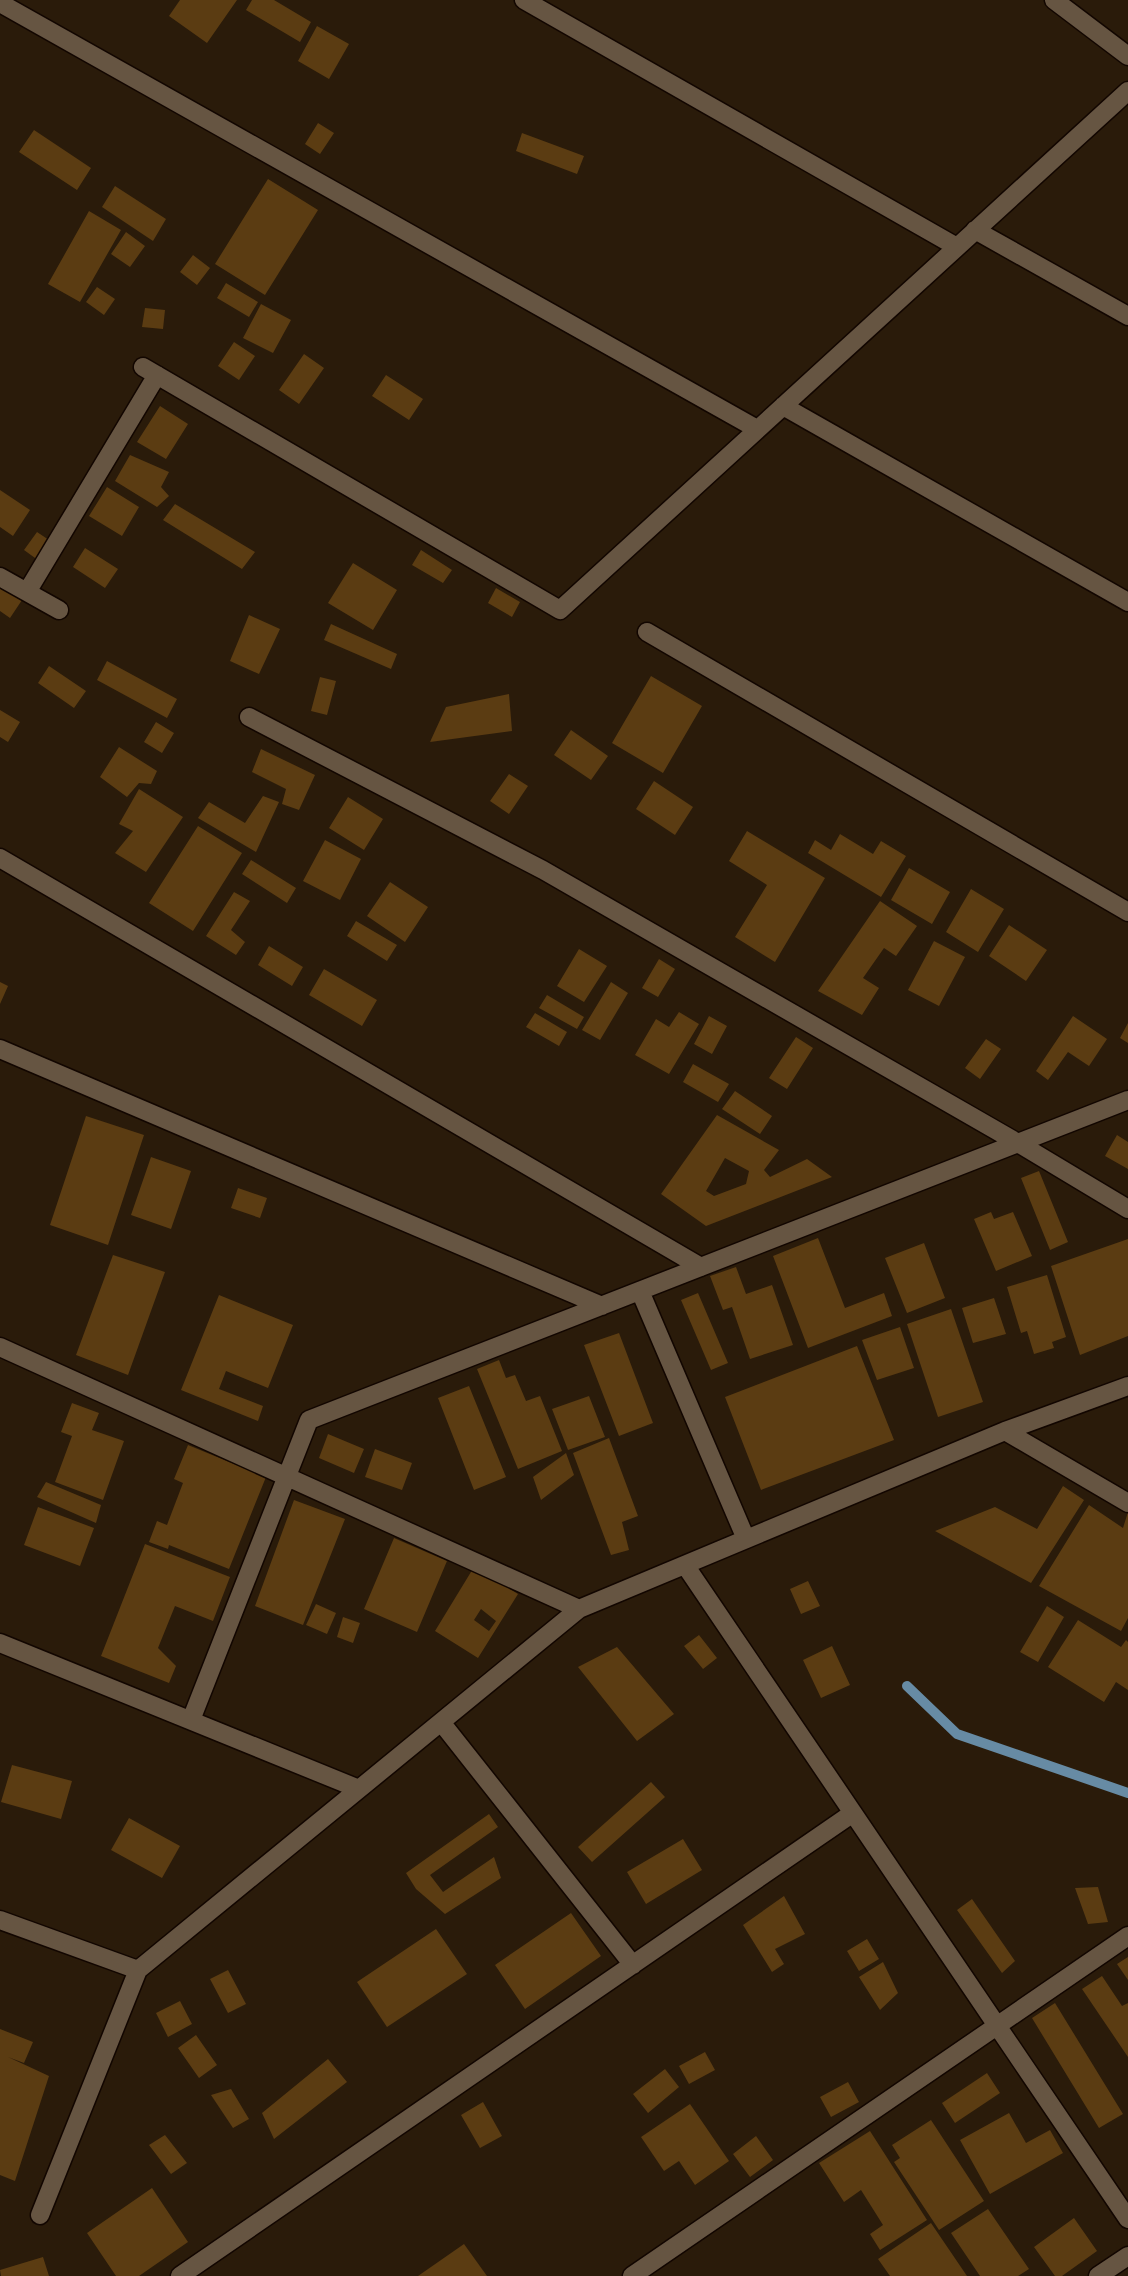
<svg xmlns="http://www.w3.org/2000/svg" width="1128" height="2276" font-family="Overpass,sans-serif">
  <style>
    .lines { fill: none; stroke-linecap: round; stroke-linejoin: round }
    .stream { stroke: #678ba4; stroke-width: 10 }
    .building { fill: #5b3c12; fill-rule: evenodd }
    .minor-casing { stroke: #120600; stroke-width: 21 }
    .minor { stroke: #665542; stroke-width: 18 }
  </style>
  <rect width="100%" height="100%" fill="#2a1b0a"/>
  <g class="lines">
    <path class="stream" d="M907,1686L957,1734L1128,1793"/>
  </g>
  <path class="building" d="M180,0H237L207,43L169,16Z
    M252,0H274L311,22L300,42L246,10Z
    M317,26L349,44L329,79L298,61Z
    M318,123L334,133L320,154L305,144Z
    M34,130L91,168L77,190L19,152Z
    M522,133L584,156L577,174L516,151Z
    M268,179L318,210L265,295L215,264Z
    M115,186L166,219L153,241L102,207Z
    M89,211L121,230L80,302L48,284Z
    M126,232L145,246L130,267L111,254Z
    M193,255L210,268L197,285L180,272Z
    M226,283L258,302L249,317L217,298Z
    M97,287L115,299L104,315L86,302Z
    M261,304L291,320L273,353L243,338Z
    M145,308L165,310L163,329L142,327Z
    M234,342L255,356L239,380L218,366Z
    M304,354L324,368L299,404L279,390Z
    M386,375L423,399L409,420L372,396Z
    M160,406L188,424L166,459L137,442Z
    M130,455L169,472L161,487L169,496L157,507L115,481Z
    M107,487L139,507L122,536L89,516Z
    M0,490L30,510L13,536L0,527Z
    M175,504L255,552L242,569L163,520Z
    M37,532L55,544L42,563L24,550Z
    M85,548L118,569L105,588L73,567Z
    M421,550L452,570L443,583L412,565Z
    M353,563L397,590L373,630L328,603Z
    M0,581L24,597L10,618L0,611Z
    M496,588L520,602L512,617L488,603Z
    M249,615L280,629L259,674L230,661Z
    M331,624L397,654L391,669L324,640Z
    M107,661L177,699L167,718L97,680Z
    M49,666L86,691L74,708L38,683Z
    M651,676L702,706L663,773L612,743Z
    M320,677L336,681L327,715L311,711Z
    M509,694L512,731L430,742L446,707Z
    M0,710L20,722L8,742L0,737Z
    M156,722L174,733L162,753L144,742Z
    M571,730L608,756L591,780L554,755Z
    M119,747L157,771L151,784L139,783L127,797L100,777Z
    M261,749L315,775L299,810L282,804L286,789L252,772Z
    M509,774L528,786L509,814L490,801Z
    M654,781L693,807L675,835L636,809Z
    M139,789L183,817L146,872L115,853L133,831L119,824Z
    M263,796L279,802L256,852L198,818L209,802L245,823Z
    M348,797L383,819L364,850L329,828Z
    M198,826L242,853L193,931L149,903Z
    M747,831L825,878L775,962L735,937L767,885L729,861Z
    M840,834L873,854L881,841L906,856L881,897L808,853L815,840L831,850Z
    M325,840L361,859L340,900L303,881Z
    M251,860L296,888L287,903L242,874Z
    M909,868L950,892L932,924L891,900Z
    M390,882L428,907L405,942L367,916Z
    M971,889L1004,909L978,952L946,932Z
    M234,892L250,901L231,930L245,942L236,955L206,936Z
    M880,901L917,926L896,956L884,948L863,978L879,988L862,1015L818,991Z
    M356,921L397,945L387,961L347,936Z
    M1009,925L1047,950L1026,981L989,956Z
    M934,941L965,957L939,1006L908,990Z
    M269,946L303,967L292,986L258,965Z
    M579,949L607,966L584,1002L557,986Z
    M659,959L675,969L658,997L642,988Z
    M324,969L377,1000L362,1026L309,995Z
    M0,982L8,986L0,1004Z
    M611,982L628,993L600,1040L582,1030Z
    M547,995L584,1017L577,1029L539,1008Z
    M679,1012L699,1024L669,1074L635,1055L656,1019L669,1027Z
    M535,1013L567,1032L559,1046L526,1027Z
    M709,1016L727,1026L712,1054L694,1044Z
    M1073,1016L1107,1039L1089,1066L1068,1052L1048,1080L1036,1071Z
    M1128,1023V1043L1120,1038Z
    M796,1037L813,1048L787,1089L769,1078Z
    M986,1039L1001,1049L980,1079L965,1068Z
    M693,1064L729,1084L718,1102L683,1082Z
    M735,1091L772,1116L760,1134L722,1109Z
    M717,1115L779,1150L764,1170L770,1177L807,1159L832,1177L706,1226L661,1194ZM725,1158L749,1171L746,1184L714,1196L706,1191Z
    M86,1116L144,1135L108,1245L50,1225Z
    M1117,1135L1128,1142V1169L1105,1156Z
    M151,1157L191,1171L171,1229L131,1215Z
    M1039,1171L1068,1242L1050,1250L1021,1178Z
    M238,1188L267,1198L260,1218L231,1208Z
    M991,1212L994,1219L1013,1212L1032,1256L996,1271L974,1219Z
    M818,1238L845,1308L884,1293L892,1316L808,1348L773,1256Z
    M1128,1239V1336L1080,1355L1051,1266Z
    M924,1243L945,1298L907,1313L885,1258Z
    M113,1255L165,1272L128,1375L76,1355Z
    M736,1267L746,1294L772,1285L793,1345L750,1359L732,1307L723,1310L710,1276Z
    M1047,1275L1066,1337L1052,1342L1054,1348L1034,1354L1027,1331L1021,1333L1007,1287Z
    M698,1293L728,1363L711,1370L681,1300Z
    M219,1295L293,1325L268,1388L226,1371L219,1389L263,1406L258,1421L181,1390Z
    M994,1298L1006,1334L973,1343L962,1308Z
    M951,1309L983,1402L938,1417L907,1324Z
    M900,1327L914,1368L877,1380L862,1340Z
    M619,1333L653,1423L619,1436L584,1345Z
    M857,1346L894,1440L761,1490L725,1397Z
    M499,1360L506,1378L515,1375L526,1401L540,1396L562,1451L518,1469L477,1369Z
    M469,1386L506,1477L474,1490L438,1398Z
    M589,1396L605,1437L568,1450L552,1409Z
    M72,1403L99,1413L92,1430L124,1441L103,1500L55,1482L72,1436L61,1432Z
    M328,1434L364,1449L354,1473L319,1458Z
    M609,1438L638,1516L622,1522L629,1550L611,1555L573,1453Z
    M188,1445L266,1477L229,1569L169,1545L168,1549L149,1542L157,1521L167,1525L183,1483L174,1479Z
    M375,1449L412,1463L402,1490L365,1477Z
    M566,1453L574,1475L541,1500L533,1477Z
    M46,1482L101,1505L96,1523L37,1497Z
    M1063,1486L1084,1500L1031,1583L935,1531L995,1507L1037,1529Z
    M294,1500L345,1519L303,1625L255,1606Z
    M1089,1505L1123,1528L1128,1512V1618L1121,1631L1039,1586Z
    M38,1507L94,1528L80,1566L24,1545Z
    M394,1538L447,1561L417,1632L364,1609Z
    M145,1544L230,1577L213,1621L175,1606L158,1648L176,1666L169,1683L101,1656Z
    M474,1567L518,1594L478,1658L435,1631ZM481,1609L496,1621L489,1631L474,1620Z
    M808,1581L820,1606L801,1614L790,1589Z
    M316,1604L336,1613L327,1634L306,1625Z
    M1047,1606L1064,1617L1038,1662L1020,1652Z
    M343,1617L360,1623L353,1643L337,1637Z
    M1078,1620L1121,1647L1126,1640L1128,1642V1690L1116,1682L1104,1702L1048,1667Z
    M699,1635L717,1658L703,1669L684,1646Z
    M832,1646L850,1685L821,1698L803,1660Z
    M617,1647L674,1714L637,1741L578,1667Z
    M12,1765L72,1781L61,1819L1,1802Z
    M651,1782L665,1797L592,1862L578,1847Z
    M489,1814L498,1827L430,1875L443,1892L494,1857L501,1878L445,1914L416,1889L406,1873Z
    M129,1818L180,1846L162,1878L111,1850Z
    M683,1839L702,1870L646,1904L627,1872Z
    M1098,1887L1108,1922L1088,1924L1075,1888Z
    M784,1896L805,1934L775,1949L784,1964L772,1972L743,1925Z
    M972,1899L1015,1961L1002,1973L957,1910Z
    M571,1913L601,1956L525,2009L495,1965Z
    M436,1929L467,1974L387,2027L357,1982Z
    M867,1939L879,1959L859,1971L847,1951Z
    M1128,1957V1980L1117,1964Z
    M883,1962L898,1993L880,2010L859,1977Z
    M228,1970L246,2004L228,2013L210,1979Z
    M1102,1976L1122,2006L1128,2003V2057L1082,1989Z
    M180,2001L192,2024L168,2037L156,2013Z
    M1055,2003L1123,2114L1099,2128L1032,2018Z
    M0,2029L33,2042L24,2063L8,2057L49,2076L15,2181L0,2175Z
    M196,2035L217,2065L199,2078L178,2048Z
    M705,2052L715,2070L689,2084L679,2066Z
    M328,2059L347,2082L274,2139L262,2113Z
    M665,2069L679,2087L648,2113L633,2094Z
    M987,2073L1000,2093L955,2123L942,2103Z
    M848,2082L859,2102L831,2117L820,2097Z
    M231,2089L249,2119L233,2128L211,2095Z
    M483,2102L502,2136L480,2148L461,2115Z
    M690,2104L729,2161L695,2185L679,2161L664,2171L641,2137Z
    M1009,2113L1026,2143L1050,2130L1063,2153L990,2194L960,2140Z
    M931,2120L984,2201L939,2230L894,2162L900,2158L892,2145Z
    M870,2131L927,2220L880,2250L870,2234L883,2225L861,2190L844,2202L819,2163Z
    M165,2135L187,2163L171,2174L149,2145Z
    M756,2136L773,2160L750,2177L733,2154Z
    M152,2188L188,2242L139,2276H116L87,2233Z
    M988,2209L1029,2269L1018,2276H980L951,2233Z
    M1074,2218L1097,2251L1062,2276H1055L1034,2247Z
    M931,2223L967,2276H890L878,2259Z
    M464,2244L487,2276H418Z
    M43,2257L49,2276H1L0,2270Z"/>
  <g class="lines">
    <defs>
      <path id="minor" d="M524,0L957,247
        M1054,0L1128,56
        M0,3L757,429
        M975,230L1128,316
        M143,367L560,610L1128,91
        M783,406L1128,602
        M0,577L59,610
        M27,592L157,375
        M647,632L1128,912
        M249,717L543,870L1018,1143L1128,1209
        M0,858L701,1267
        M0,1049L602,1306
        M640,1291L746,1539
        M0,1347L579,1609
        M1005,1431L1128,1503
        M685,1565L1128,2219
        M0,1643L359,1789
        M191,1720L309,1420L1128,1100
        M441,1722L633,1965
        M0,1920L138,1970
        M40,2215L138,1970L579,1609L1005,1431L1128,1386
        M180,2276L853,1813
        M632,2276L1128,1936
        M1098,2276L1128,2256"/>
    </defs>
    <use href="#minor" class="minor-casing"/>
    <use href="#minor" class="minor"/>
  </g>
</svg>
